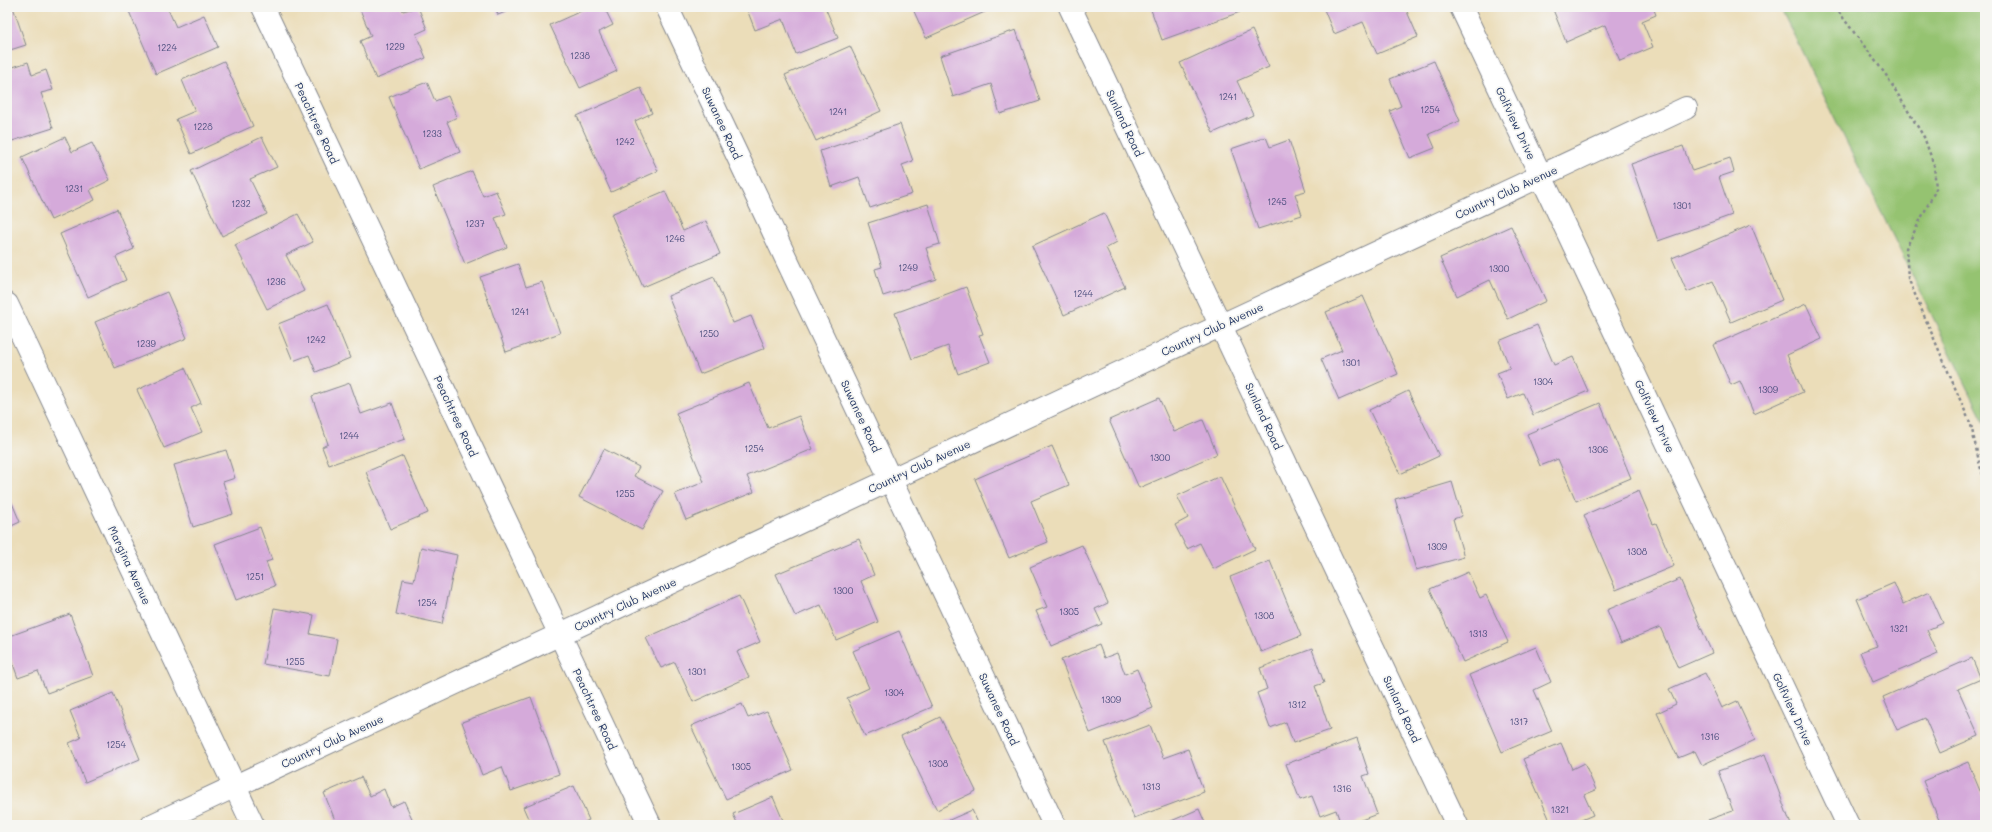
<svg xmlns="http://www.w3.org/2000/svg" width="1992" height="832" font-family="Mali,sans-serif">
  <style>
    .green { fill: #95c371; stroke: #587968 }
    .building { fill: #d5aada }
    .lines { fill: none; stroke-linecap: round; stroke-linejoin: round }
    .street-casing { stroke: #83868c; stroke-width: 24 }
    .path { stroke: #83868c; stroke-width: 2.5; stroke-dasharray: 3 3; stroke-linecap: butt }
    .street { stroke: #fff; stroke-width: 22 }
    .labels { text-anchor: middle; dominant-baseline: central; stroke-width: 3.5; stroke-linejoin: round; paint-order: stroke }
    .number-label { font-size: 9px; fill: #4a4e7d }
    .street-label { font-size: 11px; fill: #1b2f5e; stroke: #f6f6f2 }
  </style>
  <rect width="100%" height="100%" fill="#f6f6f2"/>
  <filter id="ink" filterUnits="userSpaceOnUse"><feTurbulence type="fractalNoise" baseFrequency=".025" numOctaves="2"/><feDisplacementMap in="SourceGraphic" scale="8" xChannelSelector="R" yChannelSelector="G"/><feConvolveMatrix kernelMatrix="1 2 1 2 8 2 1 2 1" color-interpolation-filters="sRGB"/></filter>
  <filter id="wash" filterUnits="userSpaceOnUse"><feTurbulence type="fractalNoise" baseFrequency=".012" numOctaves="4" result="noise"/><feDisplacementMap in="SourceGraphic" scale="16" xChannelSelector="R" yChannelSelector="G"/><feGaussianBlur stdDeviation="0.9" result="paint"/><feColorMatrix in="noise" values="0 0 0 0 0 0 0 0 0 0 0 0 0 0 0 0 0 1.4 0 .05"/><feComposite in="paint" operator="in"/></filter>
  <g filter="url(#wash)">
    <rect width="100%" height="100%" fill="#ebddb9"/>
    <path class="green" d="M1780,7H1985V423Z"/>
    <g id="blocks">
      <path class="building" d="M7,7H13L26,45L7,51Z
        M132,7H167L176,27L204,15L218,47L156,74L128,9Z
        M359,7H402L403,11L418,7L427,29L416,34L426,58L376,79L360,41L371,36Z
        M495,7H518L498,15Z
        M590,7H604L613,25L599,32L617,71L580,88L550,25Z
        M746,7H825L838,38L796,54L783,19L755,30Z
        M912,7H996L926,38Z
        M1150,7H1238L1240,12L1162,40Z
        M1323,7H1405L1418,37L1377,54L1363,22L1334,34Z
        M1552,7H1653L1656,15L1642,21L1653,47L1620,61L1605,25L1566,42Z
        M1016,30L1040,101L1000,114L991,84L953,97L940,56Z
        M1252,30L1269,67L1237,81L1253,115L1213,133L1180,63Z
        M850,46L881,111L816,141L785,75Z
        M224,61L253,126L191,154L176,119L195,111L182,80Z
        M1434,61L1460,121L1429,134L1435,148L1410,158L1390,111L1401,106L1390,79Z
        M28,62L32,75L46,70L53,90L41,93L53,128L9,142L7,135V69Z
        M427,82L435,101L448,96L457,117L447,122L460,152L419,169L389,97Z
        M641,88L652,113L635,121L658,171L611,192L577,116Z
        M900,124L913,161L902,165L912,194L870,208L859,177L831,187L820,151Z
        M65,137L72,152L92,143L110,180L90,190L95,200L51,220L22,157Z
        M262,137L277,167L250,179L267,214L222,236L191,171Z
        M1266,137L1270,147L1289,140L1306,191L1295,194L1302,215L1258,229L1231,149Z
        M1683,146L1692,171L1730,158L1734,172L1719,177L1732,215L1658,241L1631,164Z
        M472,171L483,196L496,191L506,214L495,218L507,247L465,264L433,187Z
        M665,191L683,231L706,221L720,254L643,287L611,214Z
        M928,204L940,244L926,248L936,279L883,296L875,269L882,267L868,223Z
        M117,209L134,249L116,257L126,280L88,297L60,234Z
        M1104,213L1117,242L1106,248L1125,287L1064,315L1032,246Z
        M298,214L313,242L286,255L304,291L267,309L235,245Z
        M1751,225L1782,300L1731,322L1713,281L1687,292L1672,258Z
        M1511,226L1546,301L1508,319L1490,280L1457,296L1440,258Z
        M518,264L526,287L542,282L560,333L506,352L480,277Z
        M714,277L733,323L751,316L765,348L700,374L668,296Z
        M966,287L983,334L979,335L990,362L958,374L948,346L912,359L895,313Z
        M167,292L187,338L115,368L95,322Z
        M1363,296L1398,374L1339,400L1321,359L1342,350L1326,312Z
        M328,304L350,358L316,372L309,355L293,361L278,324Z
        M1806,304L1822,339L1787,355L1803,392L1754,414L1740,381L1731,385L1713,345Z
        M1537,325L1554,365L1573,357L1588,391L1533,415L1523,393L1508,399L1497,373L1510,368L1499,341Z
        M185,368L201,403L191,408L202,432L164,448L137,390Z
        M350,383L361,414L392,403L405,439L329,465L322,447L328,444L312,396Z
        M749,383L768,428L799,416L813,449L747,476L754,492L686,520L675,494L704,482L676,413Z
        M1408,391L1439,456L1400,474L1369,410Z
        M1159,398L1174,432L1203,420L1217,454L1139,488L1109,420Z
        M1600,403L1631,478L1576,501L1558,459L1540,466L1527,434Z
        M1052,446L1069,485L1031,501L1048,542L1009,558L975,479Z
        M604,449L639,467L634,476L663,491L642,530L579,497Z
        M226,450L235,478L223,482L233,514L193,527L174,465Z
        M403,456L428,513L390,529L366,472Z
        M1220,476L1255,549L1213,569L1200,543L1187,549L1175,525L1188,518L1177,496Z
        M1452,482L1462,516L1453,519L1464,557L1416,570L1395,499Z
        M7,491L20,522L7,528Z
        M1639,491L1653,524L1656,523L1674,566L1616,590L1584,515Z
        M260,527L272,560L266,562L275,586L236,600L215,544Z
        M859,539L874,575L861,581L878,622L836,640L821,605L795,616L776,574Z
        M1082,545L1108,603L1095,609L1102,624L1051,646L1036,611L1047,607L1030,567Z
        M421,547L457,555L442,624L396,614L403,579L414,581Z
        M1270,561L1301,636L1261,652L1230,577Z
        M1468,572L1480,598L1486,595L1508,642L1463,662L1430,589Z
        M1680,579L1712,653L1678,668L1660,627L1621,643L1607,610Z
        M1894,583L1903,604L1929,592L1943,623L1927,630L1938,654L1873,682L1860,652L1877,646L1857,599Z
        M739,596L760,642L737,652L749,677L693,702L675,662L661,668L646,638Z
        M274,608L314,615L310,634L337,639L330,676L263,664Z
        M70,614L93,676L47,693L38,671L18,678L7,647V637Z
        M899,631L932,707L865,736L847,698L869,688L853,651Z
        M1099,645L1104,658L1117,653L1125,674L1137,669L1153,708L1090,733L1061,660Z
        M1536,647L1551,682L1534,690L1552,731L1502,752L1469,675Z
        M1312,649L1324,683L1315,686L1330,730L1293,743L1286,722L1270,728L1257,693L1267,689L1260,668Z
        M1972,658L1981,679L1958,689L1979,736L1940,753L1925,718L1897,730L1883,697Z
        M1705,673L1722,708L1737,701L1755,740L1702,765L1695,751L1678,758L1657,713L1676,704L1669,689Z
        M113,693L140,759L85,782L69,743L81,738L70,711Z
        M531,697L559,774L511,791L502,767L482,775L462,722Z
        M742,704L748,718L767,711L793,770L726,799L691,726Z
        M940,717L976,791L937,810L901,736Z
        M1150,725L1163,758L1188,749L1204,792L1134,818L1105,742Z
        M1357,738L1369,774L1363,776L1377,814L1348,825H1341L1336,810L1320,816L1312,796L1300,800L1286,764Z
        M1561,743L1572,769L1584,763L1596,790L1584,795L1593,815L1570,825H1552L1523,759Z
        M1765,754L1791,825H1710L1708,820L1733,811L1718,771Z
        M1968,762L1983,798H1985V825H1941L1923,781Z
        M361,777L370,796L384,789L391,807L404,801L415,825H337L324,793Z
        M574,786L589,820L578,825H531L523,807Z
        M773,797L785,825H738L733,814Z
        M1199,809L1206,825H1162Z
        M972,810L979,825H938Z"/>
    </g>
  </g>
  <g filter="url(#ink)">
    <use href="#blocks" fill-opacity="0" stroke="#83868c" stroke-width="1"/>
    <g class="lines">
      <defs>
        <path id="street" d="M263,7L650,825
          M667,7L1054,825
          M1070,7L1457,825
          M1461,7L1848,825
          M7,304L253,825
          M152,825L1686,108"/>
      </defs>
      <use href="#street" class="street-casing"/>
      <path class="path" d="M1835,7L1886,75L1924,137L1934,165L1936,189L1906,248L1908,278L1971,425L1980,466L1985,480"/>
      <use href="#street" class="street"/>
    </g>
  </g>
  <g class="labels">
    <g class="number-label">
      <text x="395" y="46">1229</text>
      <text x="167" y="47">1224</text>
      <text x="580" y="55">1238</text>
      <text x="1228" y="96">1241</text>
      <text x="1430" y="109">1254</text>
      <text x="838" y="111">1241</text>
      <text x="203" y="126">1228</text>
      <text x="432" y="133">1233</text>
      <text x="625" y="141">1242</text>
      <text x="74" y="188">1231</text>
      <text x="1277" y="201">1245</text>
      <text x="241" y="203">1232</text>
      <text x="1682" y="205">1301</text>
      <text x="475" y="223">1237</text>
      <text x="675" y="238">1246</text>
      <text x="908" y="267">1249</text>
      <text x="1499" y="268">1300</text>
      <text x="276" y="281">1236</text>
      <text x="1083" y="293">1244</text>
      <text x="520" y="311">1241</text>
      <text x="709" y="333">1250</text>
      <text x="316" y="339">1242</text>
      <text x="146" y="343">1239</text>
      <text x="1351" y="362">1301</text>
      <text x="1543" y="381">1304</text>
      <text x="1768" y="389">1309</text>
      <text x="349" y="435">1244</text>
      <text x="754" y="448">1254</text>
      <text x="1598" y="449">1306</text>
      <text x="1160" y="457">1300</text>
      <text x="625" y="493">1255</text>
      <text x="1437" y="546">1309</text>
      <text x="1637" y="551">1308</text>
      <text x="255" y="576">1251</text>
      <text x="843" y="590">1300</text>
      <text x="427" y="602">1254</text>
      <text x="1069" y="611">1305</text>
      <text x="1264" y="615">1308</text>
      <text x="1899" y="628">1321</text>
      <text x="1478" y="633">1313</text>
      <text x="295" y="661">1255</text>
      <text x="697" y="671">1301</text>
      <text x="894" y="692">1304</text>
      <text x="1111" y="699">1309</text>
      <text x="1297" y="704">1312</text>
      <text x="1519" y="721">1317</text>
      <text x="1710" y="736">1316</text>
      <text x="116" y="744">1254</text>
      <text x="938" y="763">1308</text>
      <text x="741" y="766">1305</text>
      <text x="1151" y="786">1313</text>
      <text x="1342" y="788">1316</text>
      <text x="1560" y="809">1321</text>
    </g>
    <g class="street-label">
      <text transform="translate(317 123) rotate(65)">Peachtree Road</text>
      <text transform="translate(722 123) rotate(65)">Suwanee Road</text>
      <text transform="translate(1125 123) rotate(65)">Sunland Road</text>
      <text transform="translate(1516 123) rotate(65)">Golfview Drive</text>
      <text transform="translate(1506 192) rotate(-25)">Country Club Avenue</text>
      <text transform="translate(1212 329) rotate(-25)">Country Club Avenue</text>
      <text transform="translate(456 416) rotate(65)">Peachtree Road</text>
      <text transform="translate(861 416) rotate(65)">Suwanee Road</text>
      <text transform="translate(1264 416) rotate(65)">Sunland Road</text>
      <text transform="translate(1655 416) rotate(65)">Golfview Drive</text>
      <text transform="translate(919 466) rotate(-25)">Country Club Avenue</text>
      <text transform="translate(130 565) rotate(65)">Margina Avenue</text>
      <text transform="translate(625 604) rotate(-25)">Country Club Avenue</text>
      <text transform="translate(595 709) rotate(65)">Peachtree Road</text>
      <text transform="translate(999 709) rotate(65)">Suwanee Road</text>
      <text transform="translate(1402 709) rotate(65)">Sunland Road</text>
      <text transform="translate(1793 709) rotate(65)">Golfview Drive</text>
      <text transform="translate(332 741) rotate(-25)">Country Club Avenue</text>
    </g>
  </g>
  <rect width="1992" height="832" fill="none" stroke="#f6f6f2" stroke-width="24"/>
</svg>
